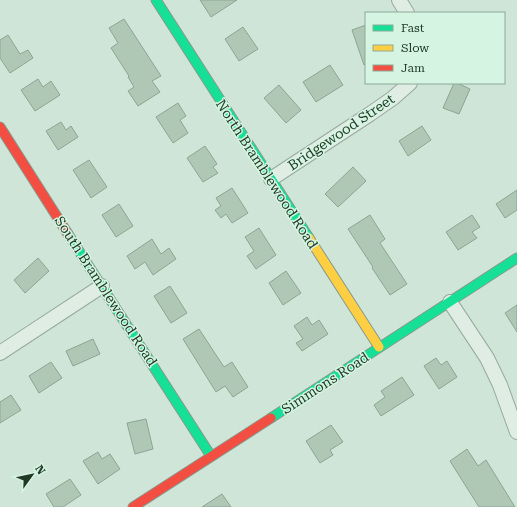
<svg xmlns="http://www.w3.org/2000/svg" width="517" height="507" font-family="'Roboto Serif',serif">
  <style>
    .building { fill: #afc8b5; stroke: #8da593 }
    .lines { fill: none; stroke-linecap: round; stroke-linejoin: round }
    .street-casing { stroke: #97aa9d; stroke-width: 16 }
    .fast-casing { stroke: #879a8d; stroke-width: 11 }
    .slow-casing { stroke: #879a8d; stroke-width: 11 }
    .jam-casing { stroke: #879a8d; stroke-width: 11 }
    .street { stroke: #e0ede5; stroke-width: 14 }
    .fast { stroke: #16e098; stroke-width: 9 }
    .slow { stroke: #ffcf43; stroke-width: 9 }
    .jam { stroke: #f24e42; stroke-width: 9 }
    .labels { text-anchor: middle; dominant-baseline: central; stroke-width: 3; stroke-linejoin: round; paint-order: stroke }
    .street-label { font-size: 14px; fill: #1f3924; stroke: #d5f5e2 }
  </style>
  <rect width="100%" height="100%" fill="#cee5d7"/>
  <path class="building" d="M200,0H237L211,17Z
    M124,19L161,76L152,81L160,92L138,106L128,91L134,87L128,77L129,76L111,48L118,43L109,28Z
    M366,25V64L364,65L352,30Z
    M243,27L258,49L239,61L225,39Z
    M8,35L20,54L28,50L33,58L10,73L0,58V40Z
    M330,65L343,85L316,102L303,82Z
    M38,79L43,87L51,81L60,95L35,111L21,90Z
    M454,83H457L470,89L459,114L443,108Z
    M279,85L301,110L286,123L264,98Z
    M178,103L186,116L180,120L188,133L173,143L156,117Z
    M61,122L66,130L71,126L78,137L58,150L46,131Z
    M422,126L431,140L408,156L399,141Z
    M205,146L217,164L213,167L218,173L203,182L187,158Z
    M89,160L107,187L91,198L73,170Z
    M353,167L366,181L338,207L325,194Z
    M232,188L248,213L232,223L226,214L221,218L215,210L221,206L216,198Z
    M517,190V210L505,218L496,204Z
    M119,204L133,226L116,237L102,215Z
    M370,215L385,239L380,243L407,284L390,295L372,268L373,267L348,229Z
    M472,215L480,227L472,232L477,238L458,250L446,232Z
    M259,228L276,255L256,269L247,256L254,251L245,237Z
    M152,239L161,254L169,248L176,259L153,275L145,262L135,269L127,256Z
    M38,258L49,271L25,293L14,280Z
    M286,271L301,293L283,305L269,283Z
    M170,286L187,313L171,323L154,296Z
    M517,305V332L505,313Z
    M307,317L312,325L319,320L328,334L302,351L296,343L303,339L294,326Z
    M199,329L224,367L232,362L248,387L233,397L225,386L216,392L183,339Z
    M93,339L100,354L73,366L66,351Z
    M436,358L441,365L447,361L457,377L439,389L424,366Z
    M51,362L62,378L39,393L29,376Z
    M402,377L414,395L381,416L374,405L385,397L381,391Z
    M11,395L21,410L0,423V402Z
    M146,419L153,449L135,454L127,423Z
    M331,425L343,442L330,450L333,455L320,463L306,441Z
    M467,449L478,466L486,460L515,507H479L450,461Z
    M98,452L102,459L110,454L120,469L98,484L83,461Z
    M70,479L81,495L63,507H54L46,494Z
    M222,494L231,507H202Z"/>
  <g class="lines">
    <defs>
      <path id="street" d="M399,0L407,13
        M271,179L370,114L393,98L410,83
        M450,302L487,358L500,385L517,432
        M0,353L102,286"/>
      <path id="fast" d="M156,0L309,238
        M68,234L211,456
        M271,418L517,258"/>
      <path id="slow" d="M309,238L379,347"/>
      <path id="jam" d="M0,127L68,234
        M133,507L271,418"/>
    </defs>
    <use href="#street" class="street-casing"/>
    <use href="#fast" class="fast-casing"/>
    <use href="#slow" class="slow-casing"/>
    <use href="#jam" class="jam-casing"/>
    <use href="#street" class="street"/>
    <use href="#fast" class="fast"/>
    <use href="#slow" class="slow"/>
    <use href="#jam" class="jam"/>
  </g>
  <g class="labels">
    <g class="street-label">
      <text transform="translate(341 132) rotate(-34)">Bridgewood Street</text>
      <text transform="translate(267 174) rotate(57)">North Bramblewood Road</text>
      <text transform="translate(106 291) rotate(57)">South Bramblewood Road</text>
      <text transform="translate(325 383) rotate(-33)">Simmons Road</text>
    </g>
  </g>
  <rect x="365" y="12" width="140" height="72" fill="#d5f5e2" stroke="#8caa96"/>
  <rect x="373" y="25" width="20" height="6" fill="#16e098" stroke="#8caa96"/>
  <text x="401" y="32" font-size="12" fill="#1f3924">Fast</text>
  <rect x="373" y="45" width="20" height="6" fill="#ffcf43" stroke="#8caa96"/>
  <text x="401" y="52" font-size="12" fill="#1f3924">Slow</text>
  <rect x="373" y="65" width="20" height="6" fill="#f24e42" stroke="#8caa96"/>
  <text x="401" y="72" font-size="12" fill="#1f3924">Jam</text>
  <g transform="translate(32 475) rotate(57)" stroke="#d5f5e2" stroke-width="3" paint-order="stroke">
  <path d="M0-3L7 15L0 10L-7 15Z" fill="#1f3924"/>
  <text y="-6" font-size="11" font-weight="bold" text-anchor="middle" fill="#1f3924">N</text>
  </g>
</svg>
